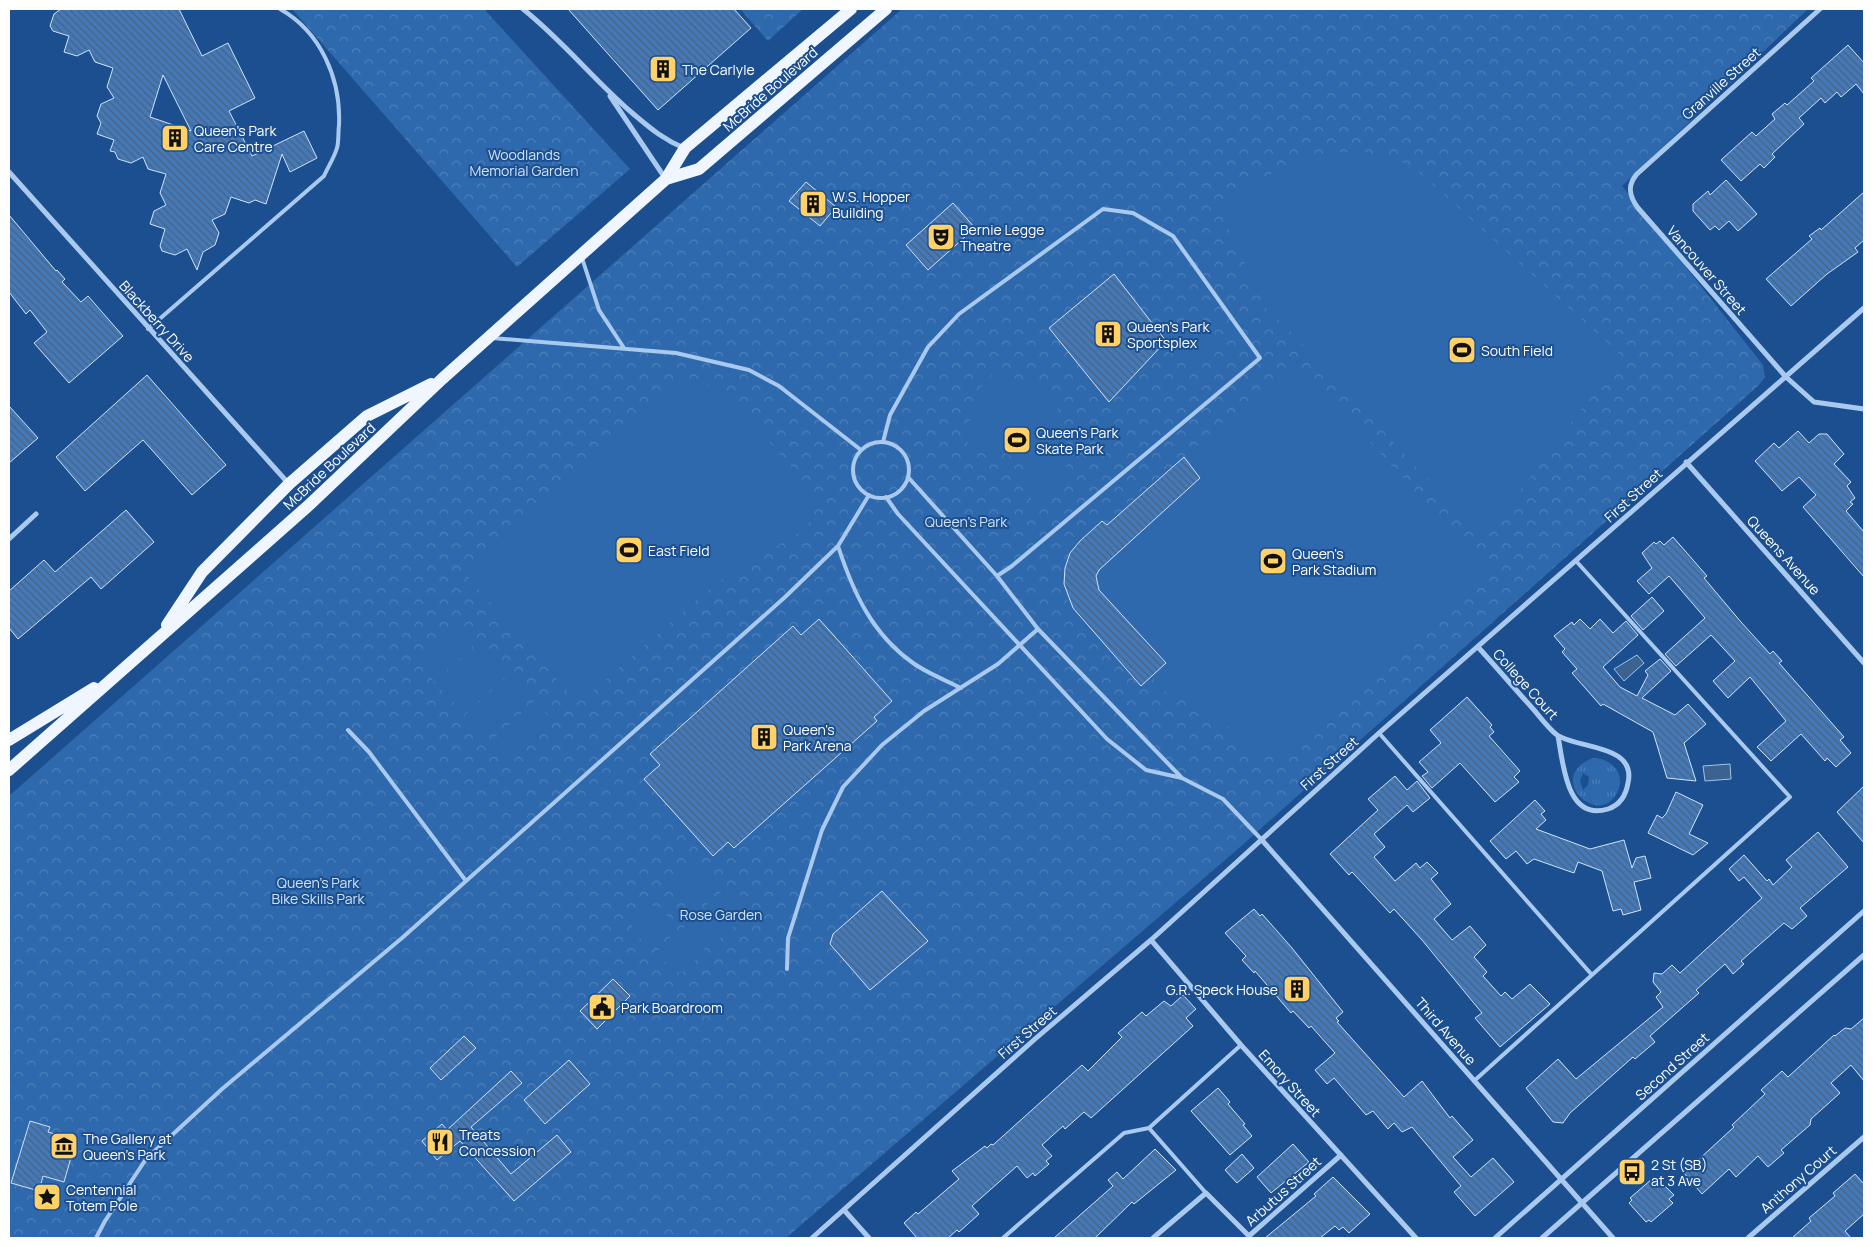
<svg xmlns="http://www.w3.org/2000/svg" width="1873" height="1247" font-family="Manrope,sans-serif">
  <style>
    .grass { fill: url(#grass-tufts); fill-rule: evenodd }
    .forest { fill: url(#forest-crowns) }
    .garden { fill: #2e69ad }
    .water { fill: #3c6290; stroke: #9cc4f0 }
    .building { fill: url(#building-back-hatch); stroke: #cfe3fa; fill-rule: evenodd }
    .lines { fill: none; stroke-linecap: round; stroke-linejoin: round }
    .service { stroke: #a9c9ee; stroke-width: 4 }
    .minor { stroke: #a9c9ee; stroke-width: 5 }
    .primary { stroke: #f0f6ff; stroke-width: 12 }
    .labels { text-anchor: middle; dominant-baseline: central; stroke-width: 4; stroke-linejoin: round; paint-order: stroke }
    .poi-label { font-size: 14px; fill: #fff; stroke: #1b4f8f; text-anchor: start }
    .street-label { font-size: 14px; fill: #fff; stroke: #1b4f8f }
    .park-label { font-size: 14px; fill: #cfe3fa; stroke: #1b4f8f }
  </style>
  <defs>
    <pattern id="grass-tufts" width="24" height="20" patternUnits="userSpaceOnUse" patternTransform="scale(1.25)"><rect width="24" height="20" fill="#2e69ad"/><path d="M3 7l-1-3M5 7V3M7 7l1-3M15 17l-1-3M17 17v-4M19 17l1-3" fill="none" stroke="#4d80b9"/></pattern>
    <pattern id="forest-crowns" width="20" height="18" patternUnits="userSpaceOnUse" patternTransform="scale(1.25)"><rect width="20" height="18" fill="#2e69ad"/><path d="M2 6a3 3 0 1 1 6 0M12 15a3 3 0 1 1 6 0" fill="none" stroke="#4d80b9"/></pattern>
    <pattern id="building-back-hatch" width="6" height="6" patternUnits="userSpaceOnUse" patternTransform="scale(1.25)"><rect width="6" height="6" fill="#4478b7"/><path d="M-1 5l2 2M0 0l6 6M5-1l2 2" fill="none" stroke="#486282"/></pattern>
  </defs>
  <rect width="100%" height="100%" fill="#1b4f8f"/>
  <path class="grass" d="M1593,758C1610,758 1626,772 1618,791C1600,831 1543,777 1593,758ZM1583,773L1589,777L1588,785L1583,790L1580,781Z"/>
  <path class="forest" d="M292,9H484L630,169L517,267Z
    M740,9H803L768,41Z
    M902,9H1808L1622,186L1763,365L1765,377L1759,385L1239,848L786,1238H9V796Z"/>
  <path class="garden" d="M1360,151L1411,165L1622,356L1483,539L1303,344L1267,309L1222,216L1227,200L1276,171L1319,154Z
    M1196,325L1217,349L1193,370L1172,345Z
    M1294,360L1492,575L1293,752L1257,754L1224,723H1213L1186,692L1175,702L1152,677L1141,686C1124,667 1075,619 1067,599C1062,584 1063,568 1070,554C1076,541 1091,531 1102,521L1107,525Z
    M998,373L1046,389L1053,394L1070,451L1066,468L1079,474L1031,510C1033,501 1030,495 1029,487C1021,434 987,466 967,442L965,424L971,419L974,403L981,388L993,374Z
    M691,379L728,395L816,495V508L806,528L712,586L585,698L572,697L464,572L676,381Z
    M459,621L478,641L435,682L416,661Z
    M484,647L503,667L459,708L440,688Z
    M509,675L528,695L484,736L465,715Z
    M534,701L553,721L510,762L491,742Z
    M694,866H701L717,883L716,891L699,906L691,907L675,889L676,882Z
    M726,888L734,889L749,905L748,913L717,941H710L694,924V916Z
    M650,906H658L673,923L672,930L650,950L632,929V922Z
    M682,927L690,928L705,944L704,952L682,972H674L659,955V948Z"/>
  <path class="water" d="M1637,655L1644,663L1624,681L1614,669Z
    M1730,764L1731,779L1705,781L1703,766Z"/>
  <path class="building" d="M61,9H179L202,56L228,43L255,98L229,111L252,156L304,131L317,158L290,172L282,154L266,204L255,200L249,203L231,197L225,214L212,220L219,233L215,245L203,252L197,270L187,249L175,255L162,251L160,246L165,229L150,224L154,211L166,205L160,193L166,174L148,169L143,157L131,163L118,159L115,152L110,151L114,140L97,134L101,123L97,116L101,104L114,98L107,87L113,68L95,62L89,50L77,56L64,52L69,36L53,31L50,26L54,14ZM163,75L191,131L150,117Z
    M568,9H734L751,28L658,110Z
    M1848,45L1864,63V94L1856,84L1841,97L1837,92L1825,103L1821,98L1799,118L1804,124L1772,154L1775,157L1764,168L1760,164L1741,181L1721,160L1752,132L1756,136L1775,119L1772,114L1785,103L1787,105L1814,81L1811,78Z
    M1726,180L1757,214L1738,231L1729,221L1719,230L1715,226L1710,230L1693,211V204L1708,191L1710,195Z
    M806,182L836,207L820,226L789,201Z
    M1864,192V240L1855,248L1858,252L1827,274L1791,306L1766,279L1812,239L1809,236L1820,228L1821,230Z
    M953,203L975,228L928,270L906,245Z
    M9,215L56,271L57,270L65,279L62,282L81,302L88,296L123,336L69,383L34,343L47,332L30,310L26,314L9,292Z
    M1114,274L1166,341L1109,402L1049,328Z
    M147,375L226,465L192,495L143,440L85,491L56,457Z
    M9,406L38,438L9,463Z
    M1798,431L1809,443L1819,434H1827L1844,454L1834,464L1851,482L1847,486L1855,498L1850,502L1853,504L1846,511L1864,532V577L1803,507L1816,495L1799,477L1782,491L1755,461L1774,443L1779,448Z
    M1184,457L1200,478L1099,570L1096,576L1099,590L1166,663L1141,686L1073,608L1064,584L1065,568L1070,553L1080,541L1102,521L1107,525Z
    M126,510L154,542L101,589L91,577L18,639L9,628V591L44,560L55,572Z
    M1673,537L1707,576L1704,578L1741,622L1770,654L1773,651L1782,661L1779,663L1844,737L1840,740L1851,753L1836,767L1827,758L1825,761L1801,734L1771,761L1757,747L1786,721L1750,677L1728,698L1713,681L1735,661L1711,635L1676,666L1665,654L1705,618L1669,576L1649,594L1637,581L1652,568L1642,553L1654,542L1656,544L1660,541L1664,545Z
    M1652,597L1664,611L1643,630L1631,616Z
    M819,619L892,701L874,717L877,721L734,848L728,842L713,856L644,779L660,765L650,754L793,626L801,635Z
    M1580,619L1590,629L1600,619L1613,633L1626,621L1638,635L1603,667L1620,687L1637,696L1648,675L1645,671L1660,659L1671,671L1642,698L1675,715L1688,704L1706,724L1684,743L1696,781L1667,778L1653,732L1603,704L1601,706L1572,673L1577,669L1562,652L1565,649L1554,636L1564,628L1572,622L1574,625Z
    M1467,697L1492,725L1490,727L1494,732L1489,736L1520,771L1514,777L1519,782L1495,802L1460,763L1432,788L1422,776L1428,772L1419,762L1441,743L1430,730Z
    M1395,776L1407,790L1417,781L1430,798L1413,812L1407,805L1374,834L1385,847L1374,857L1395,881L1416,863L1420,868L1427,862L1438,873L1431,879L1451,904L1434,919L1452,940L1470,926L1486,945L1474,957L1487,972L1483,976L1501,996L1505,992L1512,999L1530,984L1550,1004L1500,1047L1475,1018L1482,1013L1422,940L1394,909L1390,913L1354,874L1352,872L1349,875L1330,854L1378,810L1368,799Z
    M1864,786V843L1837,812Z
    M1676,792L1703,805L1689,834L1708,843L1693,855L1648,833L1657,815L1662,818L1666,814Z
    M1535,800L1545,811L1541,814L1546,820L1536,829L1590,849L1624,840L1632,868L1636,858L1645,856L1651,878L1634,882L1641,910L1623,915L1621,909L1613,911L1602,871L1578,862L1574,873L1534,859L1527,864L1516,851L1506,859L1490,841Z
    M1818,832L1848,867L1800,908L1807,916L1792,929L1784,923L1741,961L1744,964L1733,974L1725,964L1696,990L1699,993L1650,1036L1655,1042L1635,1059L1633,1057L1570,1113L1563,1123L1553,1122L1526,1088L1558,1059L1576,1079L1663,1007L1656,997L1661,992L1653,982L1654,973L1662,974L1672,965L1680,973L1762,898L1744,877L1739,881L1729,869L1744,855L1767,881L1769,879L1773,885L1792,867L1786,860Z
    M882,891L928,941L870,990L830,944L833,934Z
    M1254,909L1260,916L1262,914L1292,948L1343,1012L1336,1018L1339,1021L1337,1022L1404,1097L1422,1081L1450,1118L1452,1116L1473,1140L1453,1157L1471,1177L1493,1158L1514,1182L1475,1216L1454,1192L1461,1186L1412,1127L1402,1132L1394,1123L1388,1129L1373,1111L1366,1115L1334,1078L1327,1084L1315,1070L1335,1053L1311,1026L1309,1028L1293,1011L1291,1013L1255,971L1254,973L1242,960L1246,956L1225,933Z
    M613,979L630,996L597,1029L580,1011Z
    M1183,995L1196,1009L1186,1018L1193,1026L1091,1118L1084,1112L1065,1129L1063,1126L1042,1145L1052,1156L1046,1161L1049,1164L1035,1176L1033,1173L1027,1178L1017,1166L972,1206L979,1214L959,1232L957,1230L948,1238H917L904,1223L916,1212L918,1214L959,1179L952,1171L985,1146L987,1148L991,1144L993,1145L1082,1065L1088,1071L1122,1037L1118,1033L1142,1012L1146,1016L1164,1001L1171,1006Z
    M1864,1018V1081L1851,1065L1831,1083L1840,1093L1811,1119L1810,1125L1781,1150L1784,1153L1768,1167L1758,1156L1736,1177L1729,1169L1702,1194L1684,1173L1734,1127L1732,1125L1765,1094L1761,1090L1782,1071L1788,1077L1834,1035L1835,1036L1845,1028L1851,1029Z
    M464,1036L476,1048L441,1080L430,1068Z
    M569,1060L590,1084L545,1124L524,1100Z
    M511,1071L522,1083L471,1127L511,1174L557,1135L571,1152L514,1201L460,1141L437,1160L422,1141L442,1124L447,1130Z
    M1218,1088L1230,1102L1228,1104L1245,1124L1243,1125L1252,1136L1230,1155L1191,1111Z
    M30,1121L50,1127L48,1132L76,1140L64,1182L43,1176L39,1191L11,1183Z
    M1293,1144L1309,1162L1271,1193L1257,1177Z
    M1155,1149L1176,1170L1134,1204L1132,1202L1095,1238H1054L1113,1186L1108,1180L1117,1172L1123,1179Z
    M1242,1154L1254,1168L1237,1183L1225,1170Z
    M1855,1174L1864,1184V1214L1845,1231L1851,1238H1792L1811,1221L1809,1218L1835,1196L1833,1193Z
    M1333,1177L1370,1214L1349,1233L1343,1227L1339,1230L1335,1226L1320,1238H1265L1316,1196L1314,1194Z
    M1657,1178L1674,1195L1669,1199L1673,1203L1651,1222L1649,1220L1646,1222L1629,1203L1632,1200L1630,1198L1652,1179L1653,1181Z"/>
  <g class="lines">
    <path class="service" d="M582,258L599,310L624,348
      M148,329L324,176C328,167 334,158 337,148C339,141 338,132 339,125C341,79 321,32 280,9
      M492,338L676,353L749,370L779,386L861,450
      M883,442L890,415L928,347L959,314L1103,209L1133,213L1173,236L1260,358L1012,566L997,576
      M853 470a28 28 0 1 1 56 0a28 28 0 1 1-56 0Z
      M908,477L997,576L1038,629L1182,778
      M886,497L898,514L1107,739L1146,770L1182,778L1223,799L1261,839
      M838,546C853,592 872,634 913,663C927,673 945,680 961,688
      M348,730L369,752L466,881
      M1379,733L1592,975
      M787,969L788,938L795,916L822,830L843,787L882,745L924,711L998,664L1038,629
      M1474,1081L1790,797L1576,561
      M1206,1193L1149,1128L1241,1045
      M96,1238L105,1221L146,1159L222,1089L402,938L784,598L838,546L869,495
      M1003,1238L1124,1133L1149,1128"/>
    <path class="minor" d="M523,9C562,40 593,79 631,112C649,127 662,139 684,148
      M1820,9L1637,174C1627,185 1629,196 1638,208L1786,377L1814,402L1864,409
      M610,96L665,178
      M9,172L289,484
      M1686,462L1864,663
      M9,539L36,514
      M1478,647C1497,668 1515,689 1534,710C1541,718 1549,729 1557,735C1577,749 1637,744 1628,783C1626,795 1620,805 1608,809C1566,822 1563,762 1558,736
      M1261,839L1613,1238
      M1151,940L1241,1045L1416,1238
      M844,1210L869,1238
      M812,1238L1035,1039L1151,940L1379,733L1864,308
      M1153,1238L1206,1193L1249,1236L1341,1155
      M1495,1238L1864,911
      M1542,1238L1864,955
      M1748,1238L1864,1137"/>
    <path class="primary" d="M666,179L699,169L886,9
      M167,625L202,572L289,484L367,416L431,384
      M9,740L94,688
      M9,770L308,506L442,379L666,179L685,148L851,9"/>
  </g>
  <defs>
    <symbol id="building-square" viewBox="-11 -11 22 22"><rect x="-9" y="-9" width="18" height="18" rx="4" fill="#ffd166" stroke="#1b4f8f"/><path d="M-4-6H4V6H1V3H-1V6H-4ZM-2.5-4.3h1.7v1.8h-1.7ZM.8-4.3h1.7v1.8H.8ZM-2.5-1h1.7V.8h-1.7ZM.8-1h1.7V.8H.8Z" fill="#111"/></symbol>
    <symbol id="theatre-square" viewBox="-11 -11 22 22"><rect x="-9" y="-9" width="18" height="18" rx="4" fill="#ffd166" stroke="#1b4f8f"/><path d="M-5-5.5Q0-4 5-5.5V0Q5 5 0 6Q-5 5-5 0ZM-3.3-2.5H-1v1.5H-3.3ZM1-2.5H3.3v1.5H1ZM-2.8 1Q0 5.5 2.8 1Z" fill="#111"/></symbol>
    <symbol id="stadium-square" viewBox="-11 -11 22 22"><rect x="-9" y="-9" width="18" height="18" rx="4" fill="#ffd166" stroke="#1b4f8f"/><path d="M0-5a6.5 5 0 1 0 0 10a6.5 5 0 1 0 0-10ZM-3.5-1.8h7v3.6h-7Z" fill="#111"/></symbol>
    <symbol id="civic-square" viewBox="-11 -11 22 22"><rect x="-9" y="-9" width="18" height="18" rx="4" fill="#ffd166" stroke="#1b4f8f"/><path d="M-.6-6.5H3V-4.5H.6V-3L4-1V1h2V6H-6V1h2V-1L-.6-3ZM-1.2 2.5V6h2.4V2.5Z" fill="#111"/></symbol>
    <symbol id="restaurant-square" viewBox="-11 -11 22 22"><rect x="-9" y="-9" width="18" height="18" rx="4" fill="#ffd166" stroke="#1b4f8f"/><path d="M-5-6h1v4h1v-4h1v4h1v-4h1v5L-1.5 .5V6h-2V.5L-5-1ZM5-6V6H3V1.5H1.5Q1.5-4 5-6Z" fill="#111"/></symbol>
    <symbol id="museum-square" viewBox="-11 -11 22 22"><rect x="-9" y="-9" width="18" height="18" rx="4" fill="#ffd166" stroke="#1b4f8f"/><path d="M0-6L6-3V-2H-6V-3ZM-5-1h2V3h-2ZM-1-1h2V3h-2ZM3-1h2V3H3ZM-6 4H6V6H-6Z" fill="#111"/></symbol>
    <symbol id="bus-square" viewBox="-11 -11 22 22"><rect x="-9" y="-9" width="18" height="18" rx="4" fill="#ffd166" stroke="#1b4f8f"/><path d="M-5-6H5V4H4V6H2V4H-2V6H-4V4H-5ZM-3.5-4V0h7V-4ZM-3.5 1.2v1.5H-2V1.2ZM2 1.2v1.5H3.5V1.2Z" fill="#111"/></symbol>
    <symbol id="sight-square" viewBox="-11 -11 22 22"><rect x="-9" y="-9" width="18" height="18" rx="4" fill="#ffd166" stroke="#1b4f8f"/><path d="M0-6L1.8-2.2L6-1.7L2.9 1.2L3.7 5.4L0 3.3L-3.7 5.4L-2.9 1.2L-6-1.7L-1.8-2.2Z" fill="#111"/></symbol>
  </defs>
  <g fill-rule="evenodd">
    <use href="#building-square" x="647" y="53" width="32" height="32"/>
    <use href="#building-square" x="159" y="122" width="32" height="32"/>
    <use href="#building-square" x="797" y="188" width="32" height="32"/>
    <use href="#theatre-square" x="925" y="221" width="32" height="32"/>
    <use href="#building-square" x="1092" y="318" width="32" height="32"/>
    <use href="#stadium-square" x="1446" y="334" width="32" height="32"/>
    <use href="#stadium-square" x="1001" y="424" width="32" height="32"/>
    <use href="#stadium-square" x="613" y="534" width="32" height="32"/>
    <use href="#stadium-square" x="1257" y="545" width="32" height="32"/>
    <use href="#building-square" x="748" y="721" width="32" height="32"/>
    <use href="#building-square" x="1281" y="973" width="32" height="32"/>
    <use href="#civic-square" x="586" y="991" width="32" height="32"/>
    <use href="#restaurant-square" x="424" y="1126" width="32" height="32"/>
    <use href="#museum-square" x="48" y="1130" width="32" height="32"/>
    <use href="#bus-square" x="1616" y="1156" width="32" height="32"/>
    <use href="#sight-square" x="31" y="1181" width="32" height="32"/>
  </g>
  <g class="labels">
    <g class="poi-label">
      <text x="682" y="69">The Carlyle</text>
      <text x="194" y="130">Queen's Park<tspan x="194" dy="16">Care Centre</tspan></text>
      <text x="832" y="196">W.S. Hopper<tspan x="832" dy="16">Building</tspan></text>
      <text x="960" y="229">Bernie Legge<tspan x="960" dy="16">Theatre</tspan></text>
      <text x="1127" y="326">Queen's Park<tspan x="1127" dy="16">Sportsplex</tspan></text>
      <text x="1481" y="350">South Field</text>
      <text x="1036" y="432">Queen's Park<tspan x="1036" dy="16">Skate Park</tspan></text>
      <text x="648" y="550">East Field</text>
      <text x="1292" y="553">Queen's<tspan x="1292" dy="16">Park Stadium</tspan></text>
      <text x="783" y="729">Queen's<tspan x="783" dy="16">Park Arena</tspan></text>
      <text x="1278" y="989" text-anchor="end">G.R. Speck House</text>
      <text x="621" y="1007">Park Boardroom</text>
      <text x="459" y="1134">Treats<tspan x="459" dy="16">Concession</tspan></text>
      <text x="83" y="1138">The Gallery at<tspan x="83" dy="16">Queen's Park</tspan></text>
      <text x="1651" y="1164">2 St (SB)<tspan x="1651" dy="16">at 3 Ave</tspan></text>
      <text x="66" y="1189">Centennial<tspan x="66" dy="16">Totem Pole</tspan></text>
    </g>
    <g class="street-label">
      <text transform="translate(1721 83) rotate(-42)">Granville Street</text>
      <text transform="translate(770 89) rotate(-41)">McBride Boulevard</text>
      <text transform="translate(1707 270) rotate(49)">Vancouver Street</text>
      <text transform="translate(157 321) rotate(48)">Blackberry Drive</text>
      <text transform="translate(329 466) rotate(-43)">McBride Boulevard</text>
      <text transform="translate(1633 495) rotate(-42)">First Street</text>
      <text transform="translate(1784 555) rotate(48)">Queens Avenue</text>
      <text transform="translate(1526 684) rotate(48)">College Court</text>
      <text transform="translate(1329 763) rotate(-42)">First Street</text>
      <text transform="translate(1446 1031) rotate(49)">Third Avenue</text>
      <text transform="translate(1027 1032) rotate(-41)">First Street</text>
      <text transform="translate(1672 1066) rotate(-42)">Second Street</text>
      <text transform="translate(1290 1083) rotate(48)">Emory Street</text>
      <text transform="translate(1798 1179) rotate(-41)">Anthony Court</text>
      <text transform="translate(1283 1191) rotate(-42)">Arbutus Street</text>
    </g>
    <g class="park-label">
      <text x="524" y="154">Woodlands<tspan x="524" dy="16">Memorial Garden</tspan></text>
      <text x="966" y="521">Queen's Park</text>
      <text x="318" y="882">Queen's Park<tspan x="318" dy="16">Bike Skills Park</tspan></text>
      <text x="721" y="914">Rose Garden</text>
    </g>
  </g>
  <rect width="1873" height="1247" fill="none" stroke="#ffffff" stroke-width="20"/>
</svg>
